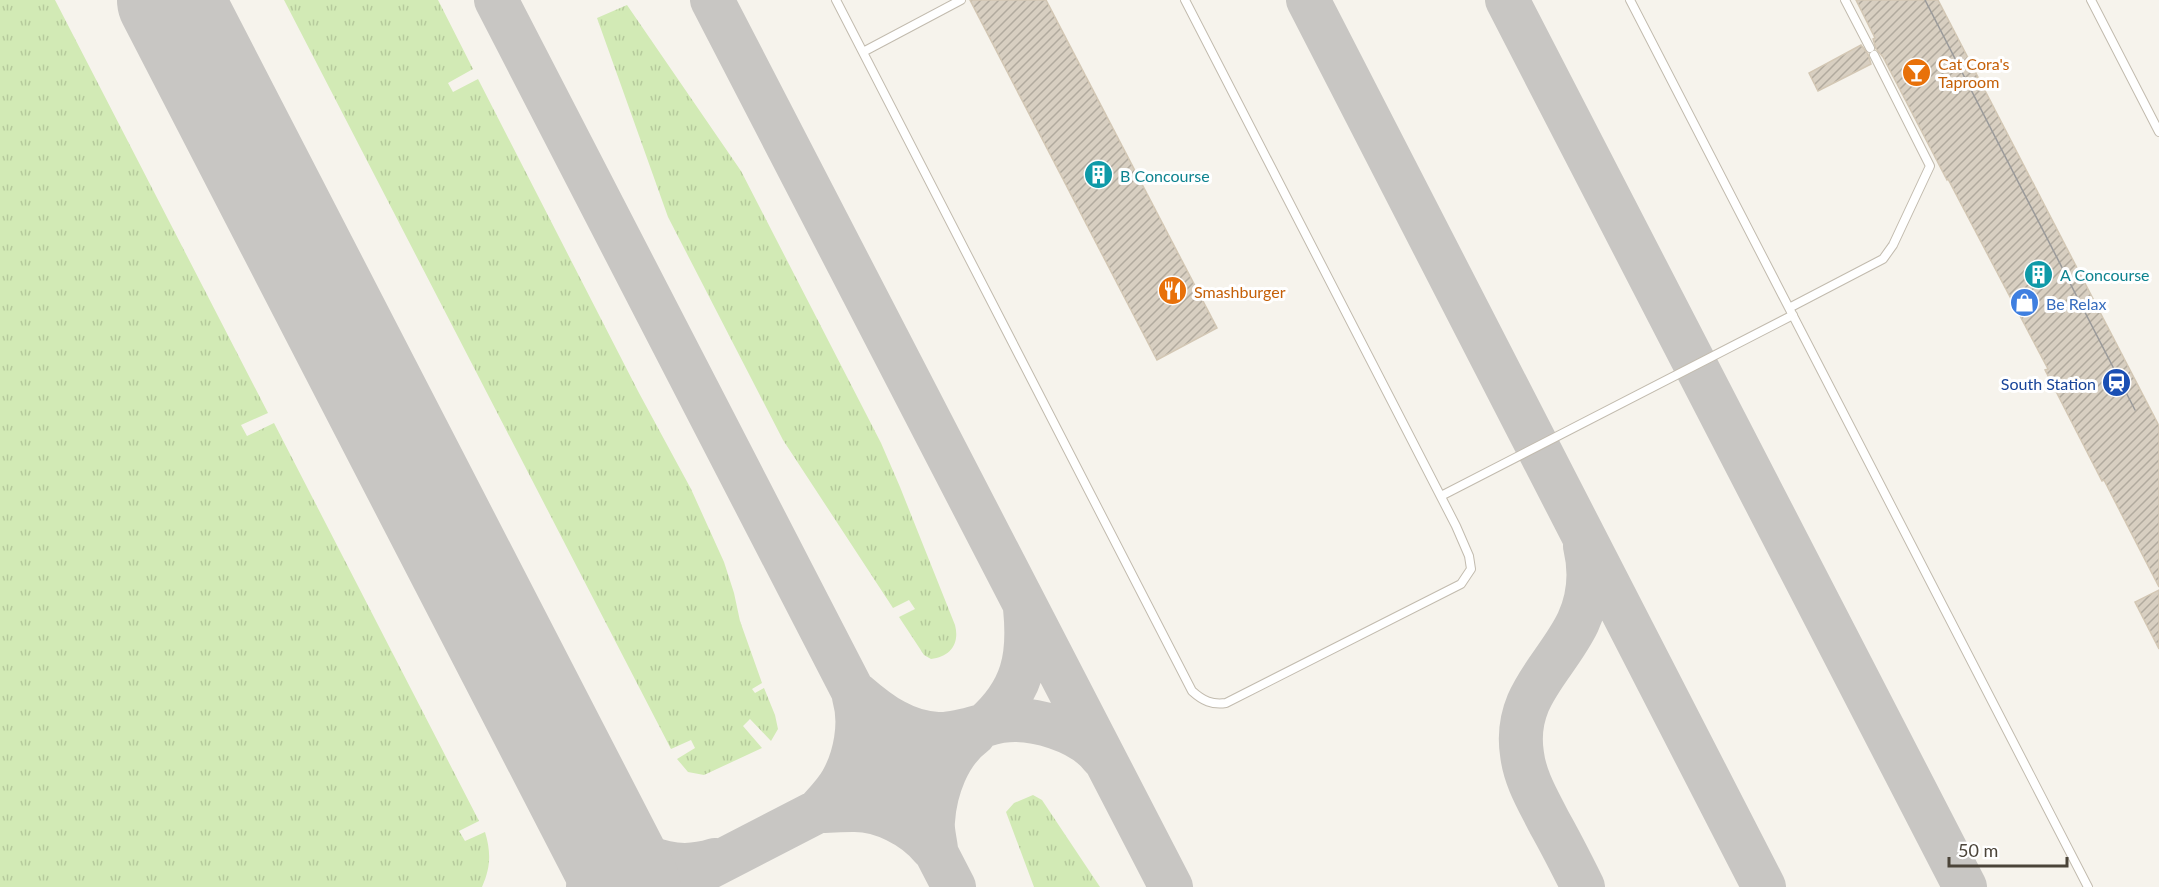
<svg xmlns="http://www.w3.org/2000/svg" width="2159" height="887" font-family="Lato,sans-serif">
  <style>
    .grass { fill: url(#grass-tufts) }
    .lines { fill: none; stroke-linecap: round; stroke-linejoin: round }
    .taxiway { stroke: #c8c6c3; stroke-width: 44 }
    .runway { stroke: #c8c6c3; stroke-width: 106 }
    .building { fill: url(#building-hatch); stroke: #d3c7b4; stroke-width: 1.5 }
    .lane-casing { stroke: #c2bbae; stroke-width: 10 }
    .lane { stroke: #fff; stroke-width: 8 }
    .tram { stroke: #9a9a9a; stroke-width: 1.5 }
    .labels { text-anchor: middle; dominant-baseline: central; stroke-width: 6; stroke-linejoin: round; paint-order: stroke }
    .food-label { font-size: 16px; fill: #c56008; stroke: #fff; text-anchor: start }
    .culture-label { font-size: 16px; fill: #0d838f; stroke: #fff; text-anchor: start }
    .shop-label { font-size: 16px; fill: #366cbe; stroke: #fff; text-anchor: start }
    .transit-label { font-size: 16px; fill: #164399; stroke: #fff; text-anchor: end }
  </style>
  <defs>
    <pattern id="grass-tufts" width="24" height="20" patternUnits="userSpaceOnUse" patternTransform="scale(1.5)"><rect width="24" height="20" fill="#d2eab5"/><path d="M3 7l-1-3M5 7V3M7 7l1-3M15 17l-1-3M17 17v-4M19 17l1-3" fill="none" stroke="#b6ca9c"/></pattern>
    <pattern id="building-hatch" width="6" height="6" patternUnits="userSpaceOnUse" patternTransform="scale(1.5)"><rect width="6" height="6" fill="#d8cfc1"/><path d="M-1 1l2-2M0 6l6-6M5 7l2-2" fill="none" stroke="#b1aa9e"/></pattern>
  </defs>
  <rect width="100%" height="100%" fill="#f6f3ec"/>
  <path class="grass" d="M0,0H55L268,413L241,425L247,436L274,423L479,821L459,831L465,841L485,832C491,852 491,867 482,887H0Z
    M284,0H438L473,69L448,83L453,92L478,79L639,393L691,489L724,562L734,593L740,621L762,683L752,689L755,693L764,688L775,715L778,729L771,741L750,719L743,726L762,748L704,775L688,772L677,759L695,748L691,740L671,749Z
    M627,5L741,171L881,443L900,487L955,625C960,644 950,657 931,659L924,655L899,617L915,609L909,600L893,608L783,440L668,217L597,18Z
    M1033,795L1042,800L1100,887H1034L1006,812L1014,803Z"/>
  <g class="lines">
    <path class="taxiway" d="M496,0L954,887
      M712,0L1171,887
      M1308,0L1764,887
      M1507,0L1965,887
      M857,694C880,714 906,733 938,734C959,735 981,725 1001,721C1033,716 1082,731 1102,757
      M854,697C862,724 855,758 842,781C836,792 826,802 818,811C829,811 840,810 852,810C881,809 914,826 932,848
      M577,788C590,808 603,827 621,843C626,847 632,850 637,853C663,865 687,869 715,860
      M581,798L593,853L588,887
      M936,849C935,840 932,830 933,821C935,790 948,753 974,734
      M671,887L985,725C1023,691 1030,657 1025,608
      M1583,887C1572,865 1561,843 1549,822C1538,800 1525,779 1522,754C1513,696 1556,668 1578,622C1589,598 1591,571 1585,546"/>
    <path class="runway" d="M170,0L628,887"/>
  </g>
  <path class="building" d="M970,0H1046L1217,328L1157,360Z
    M1856,0H1938L2159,426V587L2104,480L2102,481L2045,370L2048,369L1948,179L1947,180L1883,57L1876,49L1873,39L1875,38Z
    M1861,45L1868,54L1871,64L1818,91L1809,73Z
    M2159,590V649L2135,602Z"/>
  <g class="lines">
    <defs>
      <path id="lane" d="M836,0L1192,691C1203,701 1212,705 1226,703L1461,584L1471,569L1469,556L1456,526L1185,0
        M1630,0L2088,887
        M1845,0L1870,48
        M2091,0L2159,132
        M863,52L961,0
        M1789,308L1883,259L1893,245L1930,166L1874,55
        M1441,496L1793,315"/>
    </defs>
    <use href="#lane" class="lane-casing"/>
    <use href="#lane" class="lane"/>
    <path class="tram" d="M1925,0L2135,410"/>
  </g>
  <defs>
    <symbol id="bar-disc" viewBox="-11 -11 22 22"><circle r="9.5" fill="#e8710a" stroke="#fff"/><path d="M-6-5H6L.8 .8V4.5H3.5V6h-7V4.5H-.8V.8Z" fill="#fff"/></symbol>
    <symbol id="building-disc" viewBox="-11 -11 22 22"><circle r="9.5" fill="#0f9aa8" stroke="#fff"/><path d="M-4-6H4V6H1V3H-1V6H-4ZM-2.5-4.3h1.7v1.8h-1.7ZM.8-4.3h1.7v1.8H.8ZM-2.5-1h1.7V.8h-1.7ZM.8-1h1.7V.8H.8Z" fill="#fff"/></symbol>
    <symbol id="restaurant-disc" viewBox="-11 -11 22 22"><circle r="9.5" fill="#e8710a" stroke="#fff"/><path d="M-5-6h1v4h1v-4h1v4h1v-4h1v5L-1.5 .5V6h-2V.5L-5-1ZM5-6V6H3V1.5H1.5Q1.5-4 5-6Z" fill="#fff"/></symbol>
    <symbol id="shop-disc" viewBox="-11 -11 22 22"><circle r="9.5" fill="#3f7fe0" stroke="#fff"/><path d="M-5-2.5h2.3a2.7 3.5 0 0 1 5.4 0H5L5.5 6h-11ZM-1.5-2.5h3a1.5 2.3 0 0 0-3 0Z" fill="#fff"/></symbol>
    <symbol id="station-disc" viewBox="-11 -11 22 22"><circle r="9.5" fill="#1a4fb4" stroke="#fff"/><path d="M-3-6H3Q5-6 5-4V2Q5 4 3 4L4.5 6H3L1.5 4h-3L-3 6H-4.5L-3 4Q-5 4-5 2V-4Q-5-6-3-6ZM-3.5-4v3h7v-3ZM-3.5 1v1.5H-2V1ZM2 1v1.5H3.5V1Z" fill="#fff"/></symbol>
  </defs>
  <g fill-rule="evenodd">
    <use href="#bar-disc" x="1900" y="56" width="33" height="33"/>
    <use href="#building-disc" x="1082" y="158" width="33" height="33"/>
    <use href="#building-disc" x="2022" y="258" width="33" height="33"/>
    <use href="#restaurant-disc" x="1156" y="274" width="33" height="33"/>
    <use href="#shop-disc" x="2008" y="286" width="33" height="33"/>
    <use href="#station-disc" x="2100" y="366" width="33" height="33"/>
  </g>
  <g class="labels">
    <g class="food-label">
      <text x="1938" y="63">Cat Cora's<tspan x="1938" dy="18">Taproom</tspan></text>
      <text x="1194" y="291">Smashburger</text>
    </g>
    <g class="culture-label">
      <text x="1120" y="175">B Concourse</text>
      <text x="2060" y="274">A Concourse</text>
    </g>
    <g class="shop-label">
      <text x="2046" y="303">Be Relax</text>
    </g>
    <g class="transit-label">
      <text x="2096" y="383">South Station</text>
    </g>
  </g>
  <path d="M1949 857v9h118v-9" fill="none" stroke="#4b4439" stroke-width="3"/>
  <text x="1958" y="857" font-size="18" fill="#4b4439" stroke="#ffffff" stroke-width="4.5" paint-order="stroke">50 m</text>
</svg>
